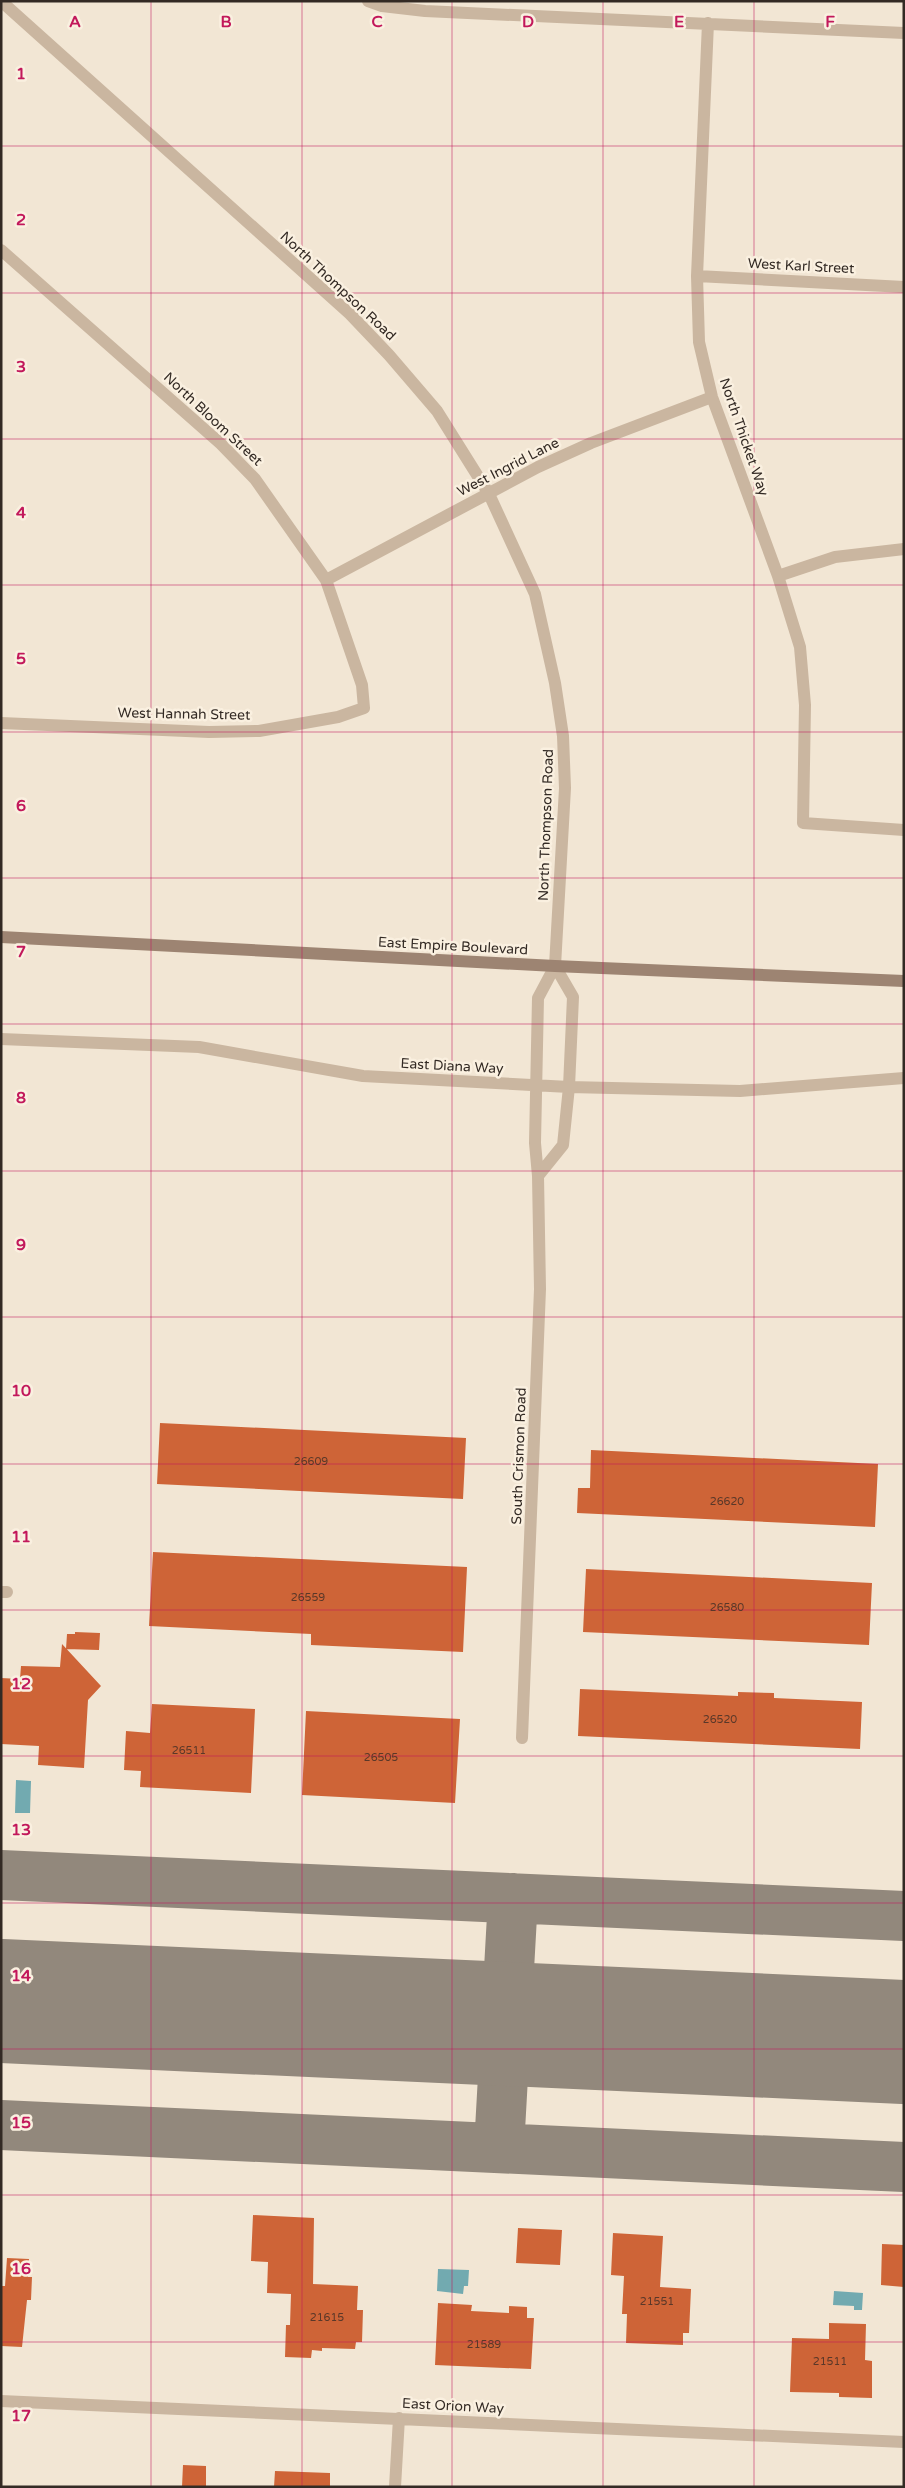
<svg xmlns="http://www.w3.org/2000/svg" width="905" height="2488" font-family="'Varela Round',sans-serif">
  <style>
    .water { fill: #72aab0 }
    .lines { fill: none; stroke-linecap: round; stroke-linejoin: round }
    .taxiway { stroke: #92887c; stroke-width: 50 }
    .runway { stroke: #92887c; stroke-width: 124 }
    .building { fill: #ce6437 }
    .street { stroke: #cab6a0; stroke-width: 12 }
    .secondary { stroke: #9d8472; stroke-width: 12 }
    .grid { fill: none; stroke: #c2185b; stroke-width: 1; stroke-opacity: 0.55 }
    .labels { text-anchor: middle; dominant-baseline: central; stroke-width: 5; stroke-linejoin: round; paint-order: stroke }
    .number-label { font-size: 11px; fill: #5a3829 }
    .street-label { font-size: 14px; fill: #332a24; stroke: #faf0e0 }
    .grid-label { font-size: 16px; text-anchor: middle; font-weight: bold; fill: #c2185b; stroke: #faf0e0; stroke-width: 5; stroke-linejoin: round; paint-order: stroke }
  </style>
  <rect width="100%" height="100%" fill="#f2e6d4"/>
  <path class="water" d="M16,1780L31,1781L30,1813H15Z
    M438,2269L469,2270L468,2286H464L463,2294L437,2291Z
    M834,2291L863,2293L862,2310H854V2306L833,2305Z"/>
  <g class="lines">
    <path class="taxiway" d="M1,1875L904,1916
      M1,2125L904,2167
      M499,2148L513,1898"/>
    <path class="runway" d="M1,2001L904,2042"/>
  </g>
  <path class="building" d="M160,1423L466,1438L463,1499L157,1484Z
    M591,1450L878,1464L875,1527L577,1513L578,1488H590Z
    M153,1552L467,1567L463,1652L311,1645V1634L149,1626Z
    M586,1569L872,1583L869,1645L583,1632Z
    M75,1632L100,1633L99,1650L66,1649L67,1634H75Z
    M62,1644L101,1686L88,1700L84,1768L38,1765L39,1746L1,1744V1678L20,1679L21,1666L60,1667Z
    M580,1689L738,1696V1692L774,1693V1698L862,1702L860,1749L578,1736Z
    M152,1704L255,1709L251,1793L140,1787L141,1771L124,1770L126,1731L150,1733Z
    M306,1711L460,1719L455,1803L302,1795Z
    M253,2215L314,2218L313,2284L358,2286L357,2310H363L362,2342H356L355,2349L322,2348V2351L312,2350L311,2358L285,2357L286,2325H290L291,2294L267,2293L268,2262L251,2261Z
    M518,2228L562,2230L560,2265L516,2263Z
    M613,2233L663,2236L660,2287L691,2289L689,2333H683V2345L626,2343L627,2314H622L624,2276L611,2275Z
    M882,2244L904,2245V2287L881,2285Z
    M7,2258L29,2259L28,2277H32L31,2300H27L22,2347L1,2346V2286H5Z
    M438,2303L472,2305L471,2311L509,2313V2306L527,2307V2318H534L531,2369L435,2365Z
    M829,2323L866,2324L865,2360L872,2361V2398L839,2397V2393L790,2392L792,2338L829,2339Z
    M183,2465L206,2466V2487H182Z
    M275,2471L330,2473V2487H274Z"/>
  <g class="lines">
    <path class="street" d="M1,1L350,314L389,355L437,411L489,494L535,594L555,683L563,736L565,788L555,966L538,998L535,1143L538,1176L540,1289L522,1738
      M368,1L382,6L425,11L904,33
      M708,23L697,276L699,342L712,397L778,576L800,647L805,705L803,823L904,830
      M1,250L221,444L255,479L326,580L362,685L364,708L338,717L259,731L209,732L1,723
      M697,276L904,287
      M778,576L835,557L904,549
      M326,580L538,467L591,443L712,397
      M1,1039L199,1047L363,1076L569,1087L740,1091L904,1078
      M538,1176L563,1145L569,1087L573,997L555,966
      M1,1592H7
      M1,2401L904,2442
      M395,2487L399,2418"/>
    <path class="secondary" d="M1,937L555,966L904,981"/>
  </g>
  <path class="grid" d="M151,1V2487M302,1V2487M452,1V2487M603,1V2487M754,1V2487M1,146H904M1,293H904M1,439H904M1,585H904M1,732H904M1,878H904M1,1024H904M1,1171H904M1,1317H904M1,1464H904M1,1610H904M1,1756H904M1,1903H904M1,2049H904M1,2195H904M1,2342H904"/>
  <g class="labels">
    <g class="number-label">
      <text x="311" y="1461">26609</text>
      <text x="727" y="1501">26620</text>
      <text x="308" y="1597">26559</text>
      <text x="727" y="1607">26580</text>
      <text x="720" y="1719">26520</text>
      <text x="189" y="1750">26511</text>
      <text x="381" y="1757">26505</text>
      <text x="657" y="2301">21551</text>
      <text x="327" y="2317">21615</text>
      <text x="484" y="2344">21589</text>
      <text x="830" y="2361">21511</text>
    </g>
    <g class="street-label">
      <text transform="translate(801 266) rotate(3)">West Karl Street</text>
      <text transform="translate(338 286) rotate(43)">North Thompson Road</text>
      <text transform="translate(213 419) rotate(43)">North Bloom Street</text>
      <text transform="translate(744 437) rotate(71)">North Thicket Way</text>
      <text transform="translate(508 467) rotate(-27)">West Ingrid Lane</text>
      <text transform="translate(184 714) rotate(1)">West Hannah Street</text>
      <text transform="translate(546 825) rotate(-88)">North Thompson Road</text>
      <text transform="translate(453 946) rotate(3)">East Empire Boulevard</text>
      <text transform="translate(452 1066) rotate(3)">East Diana Way</text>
      <text transform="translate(519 1456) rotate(-88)">South Crismon Road</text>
      <text transform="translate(453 2406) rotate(3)">East Orion Way</text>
    </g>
  </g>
  <g class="grid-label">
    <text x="75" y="27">A</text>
    <text x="226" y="27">B</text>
    <text x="377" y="27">C</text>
    <text x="528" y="27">D</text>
    <text x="679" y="27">E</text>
    <text x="830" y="27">F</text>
    <text x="21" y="79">1</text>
    <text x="21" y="225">2</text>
    <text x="21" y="372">3</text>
    <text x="21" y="518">4</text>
    <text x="21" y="664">5</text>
    <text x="21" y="811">6</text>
    <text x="21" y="957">7</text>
    <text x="21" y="1103">8</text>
    <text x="21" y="1250">9</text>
    <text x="21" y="1396">10</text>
    <text x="21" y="1542">11</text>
    <text x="21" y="1689">12</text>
    <text x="21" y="1835">13</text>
    <text x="21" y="1981">14</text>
    <text x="21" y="2128">15</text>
    <text x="21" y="2274">16</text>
    <text x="21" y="2421">17</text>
  </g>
  <rect width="905" height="2488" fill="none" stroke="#332a24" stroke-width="5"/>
</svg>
